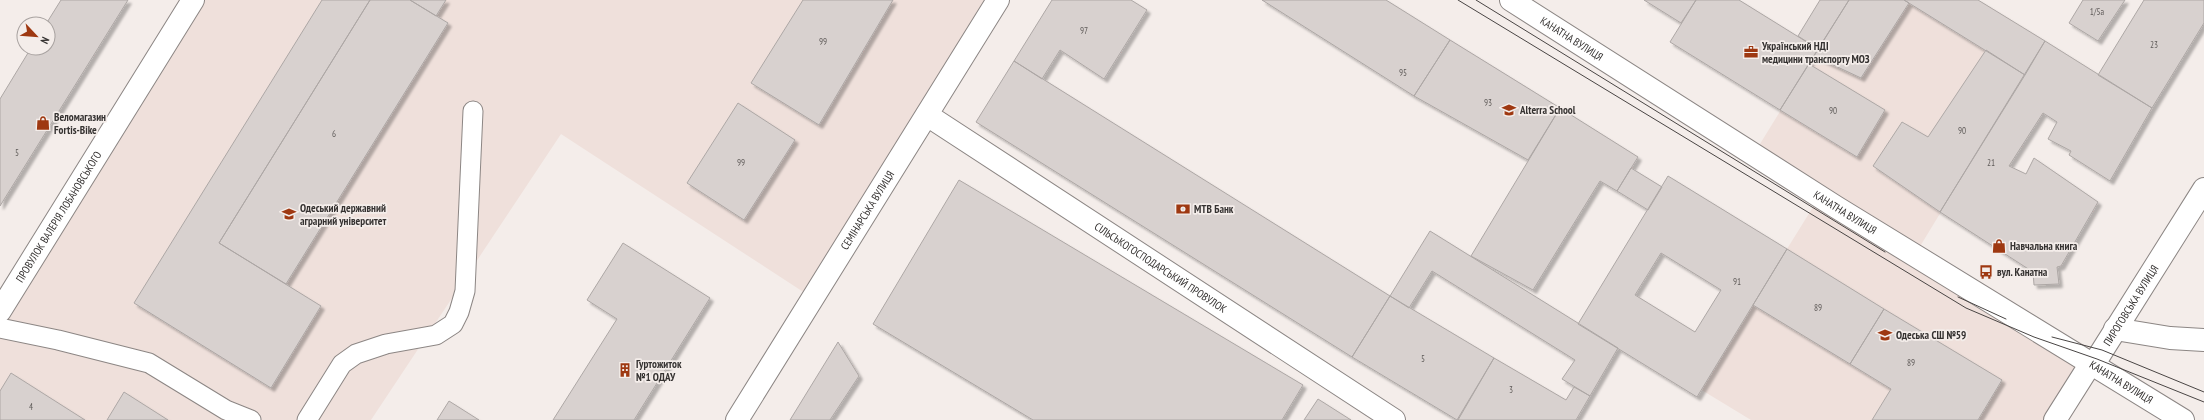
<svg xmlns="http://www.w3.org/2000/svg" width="2204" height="420" font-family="'PT Sans Narrow',sans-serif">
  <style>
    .built { fill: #efe0db }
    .building { fill: #d8d1cf; stroke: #ada7a5; fill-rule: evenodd; filter: url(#shadow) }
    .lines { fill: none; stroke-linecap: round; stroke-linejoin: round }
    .service-casing { stroke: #8c8684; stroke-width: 21 }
    .pedestrian-casing { stroke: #8c8684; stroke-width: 24 }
    .minor-casing { stroke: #8c8684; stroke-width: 24 }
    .tertiary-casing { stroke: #8c8684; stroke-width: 24 }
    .secondary-casing { stroke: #8c8684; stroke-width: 24 }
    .service { stroke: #fff; stroke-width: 19 }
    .pedestrian { stroke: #fff; stroke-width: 22 }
    .minor { stroke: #fff; stroke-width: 22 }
    .tertiary { stroke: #fff; stroke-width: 22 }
    .secondary { stroke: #fff; stroke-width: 22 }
    .tram { stroke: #494544; stroke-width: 1 }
    .labels { text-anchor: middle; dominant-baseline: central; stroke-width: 3.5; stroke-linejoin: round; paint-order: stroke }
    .number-label { font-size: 9px; fill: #5e5a58 }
    .street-label { font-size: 11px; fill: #353231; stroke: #f4edea }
    .poi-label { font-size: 11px; font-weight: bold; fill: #353231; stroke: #f4edea; text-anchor: start }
  </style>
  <defs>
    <filter id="shadow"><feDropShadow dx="3.5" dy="3.5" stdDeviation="1" flood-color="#0004"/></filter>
  </defs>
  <rect width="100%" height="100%" fill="#f4edea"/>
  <path class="built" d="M202,0H998L808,295L561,134L371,420H0V331Z
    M1849,0H1978L2045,41L1916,253L1755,152Z
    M1818,199L2086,366L2052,420H1751L1700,389Z"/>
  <path class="building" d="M61,0H128L0,206V99L31,48H48V24H46Z
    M322,0H370L219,243L321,306L271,388L134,303Z
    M370,0H410L448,23L286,284L219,243Z
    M410,0H446L436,16Z
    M803,0H893L819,125L751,83Z
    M1052,0H1131L1147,10L1104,79L1060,50L1042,79L1014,61Z
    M1262,0H1386L1450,40L1414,96Z
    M1644,0H1696L1681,23Z
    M1696,0H1739L1818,49L1780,110L1670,42Z
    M1820,0H1849L1818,49L1798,36Z
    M1849,0H1904L1909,3L1861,78L1814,56Z
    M1904,0H1978L2045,41L2025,75Z
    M2083,0H2125L2098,41L2069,23Z
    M2144,0H2204V23L2152,108L2098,75Z
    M1450,40L1560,108L1528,160L1414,96Z
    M2045,41L2152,108L2110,181L2069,155L2071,151L2048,139L2057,122L2043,113L2009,166L2026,174L2034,158L2098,202L2061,266L2057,267L2059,284L2034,285L2033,272L1940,212Z
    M1986,50L2025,75L1940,212L1873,166L1902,122L1928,137Z
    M1014,61L1390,296L1352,357L976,122Z
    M1809,64L1885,110L1857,157L1780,110Z
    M738,103L795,140L744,220L687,183Z
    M1560,108L1638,157L1617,191L1600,181L1533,290L1471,256Z
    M1631,168L1662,187L1648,210L1617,191Z
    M1668,176L1787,249L1697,397L1578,324ZM1661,253L1721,290L1695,332L1635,295Z
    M959,180L1303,385L1282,420H1033L873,324Z
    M1430,231L1618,348L1590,396L1562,379L1575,360L1432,271L1409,308L1390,296Z
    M623,243L710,298L634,420H553L617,319L587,300Z
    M1787,249L1884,309L1850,364L1753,305Z
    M1390,296L1494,358L1457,420L1352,357Z
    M1884,309L2002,380L1978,420H1872L1891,389L1850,364Z
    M838,342L859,376L830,420H790Z
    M1494,358L1566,400L1574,387L1590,396L1576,420H1458Z
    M11,373L85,420H0V391Z
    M124,392L168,420H107Z
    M1318,399L1351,420H1304Z
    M449,401L479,420H437Z"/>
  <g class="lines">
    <defs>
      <path id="service" d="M0,328L58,340L149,363L226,410L251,420
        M307,420L342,364L356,354L386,344L436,335L453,324L459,312L465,291L473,111"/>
      <path id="pedestrian" d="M2115,329L2170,338L2204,340"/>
      <g id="minor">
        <path id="s1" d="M927,115L1394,420"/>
        <path id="s2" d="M0,311L193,0"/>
      </g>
      <g id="tertiary">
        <path id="s3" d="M737,420L998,0"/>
      </g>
      <g id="secondary">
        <path id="s4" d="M1511,0L1836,207L2183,420"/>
        <path id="s5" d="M2055,420L2091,363L2097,359L2204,189"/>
      </g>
    </defs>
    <use href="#service" class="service-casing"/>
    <use href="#pedestrian" class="pedestrian-casing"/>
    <use href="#minor" class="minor-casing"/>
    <use href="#tertiary" class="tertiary-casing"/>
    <use href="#secondary" class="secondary-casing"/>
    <use href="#service" class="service"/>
    <use href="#pedestrian" class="pedestrian"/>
    <use href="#minor" class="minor"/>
    <use href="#tertiary" class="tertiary"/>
    <use href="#secondary" class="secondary"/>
    <path class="tram" d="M1458,0L1966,308L2034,337L2097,359L2204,402
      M1476,0L1885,252
      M1958,297L2006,319
      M2052,337L2102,350L2204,392"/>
  </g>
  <defs>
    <symbol id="office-bare" viewBox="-9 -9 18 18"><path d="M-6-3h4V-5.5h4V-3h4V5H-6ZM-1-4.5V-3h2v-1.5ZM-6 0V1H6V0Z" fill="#9e3811" stroke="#f4edea" stroke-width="2.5" paint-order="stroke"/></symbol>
    <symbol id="school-bare" viewBox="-9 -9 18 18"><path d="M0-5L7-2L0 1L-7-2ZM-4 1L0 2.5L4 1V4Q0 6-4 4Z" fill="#9e3811" stroke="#f4edea" stroke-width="2.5" paint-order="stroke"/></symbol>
    <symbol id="shop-bare" viewBox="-9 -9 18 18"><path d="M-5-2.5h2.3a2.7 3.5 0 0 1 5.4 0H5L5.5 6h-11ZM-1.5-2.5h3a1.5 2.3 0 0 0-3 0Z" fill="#9e3811" stroke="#f4edea" stroke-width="2.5" paint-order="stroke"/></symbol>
    <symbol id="bank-bare" viewBox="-9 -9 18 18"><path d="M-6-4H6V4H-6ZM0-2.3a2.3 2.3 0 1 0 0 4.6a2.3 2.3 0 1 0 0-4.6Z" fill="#9e3811" stroke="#f4edea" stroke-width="2.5" paint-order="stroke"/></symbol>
    <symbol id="university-bare" viewBox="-9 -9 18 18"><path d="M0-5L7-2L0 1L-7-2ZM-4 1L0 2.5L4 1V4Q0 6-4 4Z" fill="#9e3811" stroke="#f4edea" stroke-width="2.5" paint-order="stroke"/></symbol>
    <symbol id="bus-bare" viewBox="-9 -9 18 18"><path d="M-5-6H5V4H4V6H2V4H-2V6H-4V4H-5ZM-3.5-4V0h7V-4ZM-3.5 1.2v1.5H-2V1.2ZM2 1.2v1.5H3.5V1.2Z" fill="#9e3811" stroke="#f4edea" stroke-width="2.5" paint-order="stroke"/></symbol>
    <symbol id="building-bare" viewBox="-9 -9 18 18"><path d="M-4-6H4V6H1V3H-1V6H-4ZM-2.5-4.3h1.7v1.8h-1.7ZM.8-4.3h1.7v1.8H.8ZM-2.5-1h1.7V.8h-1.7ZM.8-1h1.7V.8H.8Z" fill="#9e3811" stroke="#f4edea" stroke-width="2.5" paint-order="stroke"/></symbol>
  </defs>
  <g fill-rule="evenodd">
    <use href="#office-bare" x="1741" y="42" width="20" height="20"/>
    <use href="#school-bare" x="1499" y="100" width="20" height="20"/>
    <use href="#shop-bare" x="33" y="113" width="20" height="20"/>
    <use href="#bank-bare" x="1173" y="199" width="20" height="20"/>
    <use href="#university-bare" x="279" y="204" width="20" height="20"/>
    <use href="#shop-bare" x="1989" y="236" width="20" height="20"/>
    <use href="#bus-bare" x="1976" y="262" width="20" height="20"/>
    <use href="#school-bare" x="1875" y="325" width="20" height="20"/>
    <use href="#building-bare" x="615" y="360" width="20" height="20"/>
  </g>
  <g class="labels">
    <g class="number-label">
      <text x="2097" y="11">1/5а</text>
      <text x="1084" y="30">97</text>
      <text x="823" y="41">99</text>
      <text x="2154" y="44">23</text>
      <text x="1403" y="72">95</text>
      <text x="1488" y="102">93</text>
      <text x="1833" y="110">90</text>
      <text x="1962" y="130">90</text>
      <text x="334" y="133">6</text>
      <text x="17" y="152">5</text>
      <text x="741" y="162">99</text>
      <text x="1991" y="162">21</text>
      <text x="1737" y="281">91</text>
      <text x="1818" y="307">89</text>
      <text x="1423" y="358">5</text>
      <text x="1911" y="362">89</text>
      <text x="1511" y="389">3</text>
      <text x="31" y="406">4</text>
    </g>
    <g class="street-label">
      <text stroke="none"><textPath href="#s4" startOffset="72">КАНАТНА ВУЛИЦЯ</textPath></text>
      <text stroke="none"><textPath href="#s3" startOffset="247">СЕМІНАРСЬКА ВУЛИЦЯ</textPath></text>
      <text stroke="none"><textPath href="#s4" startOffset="396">КАНАТНА ВУЛИЦЯ</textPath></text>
      <text stroke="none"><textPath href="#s2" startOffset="111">ПРОВУЛОК ВАЛЕРІЯ ЛОБАНОВСЬКОГО</textPath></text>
      <text stroke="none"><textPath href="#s1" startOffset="279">СІЛЬСЬКОГОСПОДАРСЬКИЙ ПРОВУЛОК</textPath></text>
      <text stroke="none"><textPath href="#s5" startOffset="138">ПИРОГОВСЬКА ВУЛИЦЯ</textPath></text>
      <text stroke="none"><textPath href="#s4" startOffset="720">КАНАТНА ВУЛИЦЯ</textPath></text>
    </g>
    <g class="poi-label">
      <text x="1762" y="46">Український НДІ<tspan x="1762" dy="13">медицини транспорту МОЗ</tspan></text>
      <text x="1520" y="110">Alterra School</text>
      <text x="54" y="117">Веломагазин<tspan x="54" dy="13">Fortis-Bike</tspan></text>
      <text x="300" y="208">Одеський державний<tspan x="300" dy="13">аграрний університет</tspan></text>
      <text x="1194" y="209">МТВ Банк</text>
      <text x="2010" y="246">Навчальна книга</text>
      <text x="1997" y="272">вул. Канатна</text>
      <text x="1896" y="335">Одеська CШ №59</text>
      <text x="636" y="364">Гуртожиток<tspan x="636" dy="13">№1 ОДАУ</tspan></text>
    </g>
  </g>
  <g transform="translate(36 36) rotate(116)"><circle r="19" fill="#f4edea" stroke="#a8a2a0"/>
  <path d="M0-3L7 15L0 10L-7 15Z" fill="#9e3811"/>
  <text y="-6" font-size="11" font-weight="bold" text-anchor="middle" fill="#353231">N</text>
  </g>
</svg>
